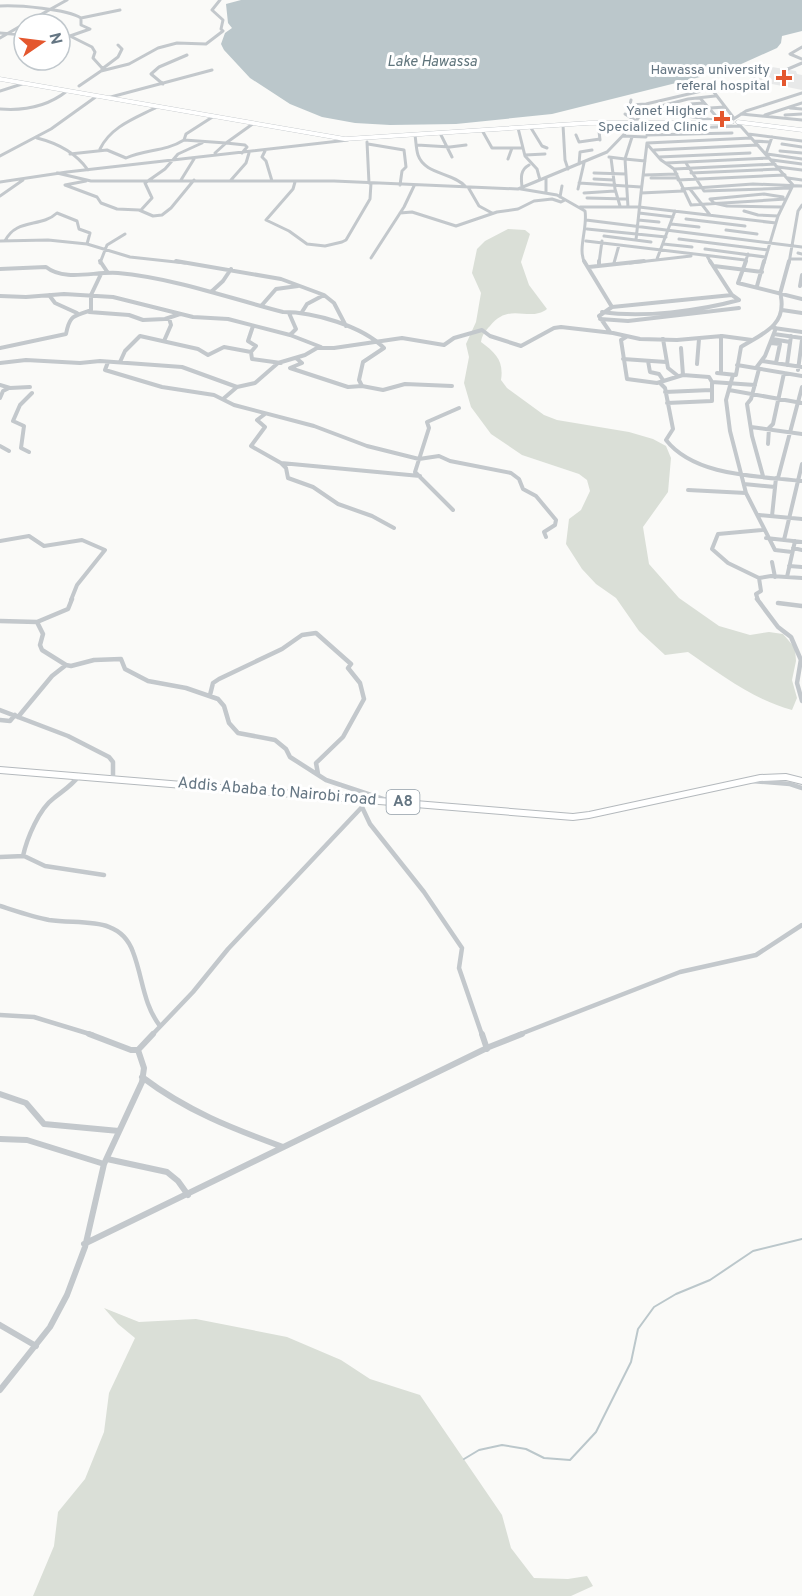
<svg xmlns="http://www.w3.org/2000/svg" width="802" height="1596" font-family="Overpass,sans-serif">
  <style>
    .built { fill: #e8e9e9 }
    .green { fill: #dadfd7 }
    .water { fill: #bbc7cb }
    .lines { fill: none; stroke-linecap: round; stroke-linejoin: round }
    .stream { stroke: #bbc7cb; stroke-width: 2 }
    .major-casing { stroke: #b5babe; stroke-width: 4.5 }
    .highway-casing { stroke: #b4b9bd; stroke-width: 2 }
    .minor-far3 { stroke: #c3c8cc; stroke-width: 3 }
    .minor-far2 { stroke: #c3c8cc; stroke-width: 4 }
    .minor-far1 { stroke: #c3c8cc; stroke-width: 4.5 }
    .minor { stroke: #c3c8cc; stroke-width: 6 }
    .major { stroke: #fff; stroke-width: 4 }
    .highway { fill: #fff; fill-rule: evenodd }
    .poi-dot { fill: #e4572e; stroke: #fff; stroke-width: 2 }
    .labels { text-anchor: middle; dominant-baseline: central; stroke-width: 6; stroke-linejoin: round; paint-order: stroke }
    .far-poi-label { font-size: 14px; fill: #657683; stroke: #fff; text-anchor: end }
    .far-water-label { font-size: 15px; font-style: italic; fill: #60757c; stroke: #fff }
    .shield { fill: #fff; stroke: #939fa8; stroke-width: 1.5 }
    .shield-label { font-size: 15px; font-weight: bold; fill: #657683 }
    .street-label { font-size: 16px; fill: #657683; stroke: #fff }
  </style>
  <rect width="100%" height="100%" fill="#fafaf8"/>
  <path class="built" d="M772,67L796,71L797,74L802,75V90L752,80L754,77L765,79Z"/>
  <path class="green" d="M508,229L525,230L530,234L521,262L529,285L547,309C529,323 510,301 490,326C485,331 482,335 481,342C496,353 504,361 501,380L507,388L544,415L557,420L629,432L653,439L666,446L671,458L668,492L643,527L649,564L679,598L719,626L750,635L769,632L783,634L795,648L796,661L792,680L797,698L792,710C754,700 720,674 688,652L665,655L639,631L616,598L596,584L582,569L566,544L569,519L581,510L590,491L587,480L579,474L522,455L491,434L471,407L464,383L469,357L466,344L476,322L481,293L472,273L477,249L485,241Z
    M104,1308L139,1322L196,1319L287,1337L341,1360L370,1379L420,1395L502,1515L511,1548L534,1578L568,1579L587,1576L593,1586L571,1596H33L54,1546L58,1512L85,1479L104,1432L109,1393L135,1338L118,1324Z"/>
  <path class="water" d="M241,0H802V31L782,36L781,43L777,48L728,70L709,71L700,77L552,114L456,124L390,125L355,123L322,117L290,104L250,78L224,50L221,44L225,33L232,28L228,23L226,4Z"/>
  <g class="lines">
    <path class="stream" d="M464,1459L479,1450L502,1445L526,1449L544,1458L570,1460L596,1432L631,1362L638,1329L654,1307L676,1294L710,1280L753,1251L802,1239"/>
    <defs>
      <path id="major" d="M0,79L345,139L589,123L732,122
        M738,122L802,130"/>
      <path id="highway" d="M0,767L573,814L589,812L760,775L786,774L802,778V784L786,780L760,781L589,818L573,820L0,773Z"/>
    </defs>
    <use href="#major" class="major-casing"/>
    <use href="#highway" class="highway-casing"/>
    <path class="minor-far3" d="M0,6C18,5 67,9 81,18L120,10
      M81,18V25L90,29L70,36L92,47L95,52L93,58L103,69
      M24,24L67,0
      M0,33L24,35
      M0,38L24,24
      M802,47L790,54L802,59
      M102,69L118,57L122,49L118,45
      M788,69L802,63
      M163,84L151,74L159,67L187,55
      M79,86L101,71L129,64L158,48L177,43L206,44L223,31L221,29L223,20L212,10L220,0
      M710,87L733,117
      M0,91L22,84
      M107,98L212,70
      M700,98L715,115
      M631,100L630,105L646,104L710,89
      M661,106L688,99L715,96
      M790,108L802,109
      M0,109C24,111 48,106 67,91
      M631,109L641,116
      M693,109L690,104L704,103
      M665,111L725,107
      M625,114L636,121
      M741,114L802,120
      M647,115L654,111L720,121
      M765,115L802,103
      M785,115L802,114
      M214,116L186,134L184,140L226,143L254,123
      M732,120L746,111L802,93
      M598,122L600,140
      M635,122L645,109
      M737,122L793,185L778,216L764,263
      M563,125L565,160L568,169
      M518,128L525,156L537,169L540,180
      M531,128L542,146L547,148
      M666,129L740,126
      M483,132L492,148H521
      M748,134L802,141
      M415,135C416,141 416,149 418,155C425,175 453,172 466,187
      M441,135L452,157
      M576,135L579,142L600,139
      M647,135L732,133
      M623,136L646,137
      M37,138C57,143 76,153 88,170
      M754,141L770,142
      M367,142L369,183
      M647,143L751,138
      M368,144L404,150L406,167L402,171L400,185
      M647,144L661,160L674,169L691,205
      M782,144L802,147
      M417,145L450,147L466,145
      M100,149C111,126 136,118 157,107
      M654,150L758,145
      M265,151L262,157L266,161L272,181
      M780,151L802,153
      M215,153L226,143L245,145L247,147L242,153
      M70,154L107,150L126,158C145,149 165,152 184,140
      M766,154L772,137
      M767,154L802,159
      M525,155L545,154
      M0,156L51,129L97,96
      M609,157L625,159
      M659,157L750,153
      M611,158L615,189L620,206
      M508,159L512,148
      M625,159L645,161
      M772,160L802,164
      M666,163L769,158
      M686,163L704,191L791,188
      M579,164L580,152L592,150
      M778,167L802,170
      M674,169L775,164
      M57,173L91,181H334L518,189L607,152L635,123
      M594,173L626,174
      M691,173L779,169
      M644,175L677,174
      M546,178V193
      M651,178H677
      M788,178L802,180
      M594,179L614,180
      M181,180L194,159
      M231,180L246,163L249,153
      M678,180L785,175
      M86,181L65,185L97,197L101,203L117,209L139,210L153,216L162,215L171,208L194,180
      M0,182L67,172L348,140
      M295,182L293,189L266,220L289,231L307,244L325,246L342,242L346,240L370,199L371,183
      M579,183L641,187
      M468,187L479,206L492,213
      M522,187C521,178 520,170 529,165
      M521,189L557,195L585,211C588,227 577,250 585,263
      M578,189L584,163
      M682,189L753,184L802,186
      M690,189L710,215
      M584,193L615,191
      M641,193L647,143
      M0,196L23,180
      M560,197L562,186
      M587,198L627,199
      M714,203L710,199L764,194L783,197
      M714,203L727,206L782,207
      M691,205L786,199
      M580,207H639L776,223
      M628,207L625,159L632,137
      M141,210L152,198L145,183L165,169L178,154L202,143
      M744,211L758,215L778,216
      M400,213L412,212L456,226L497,212L518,209L534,201L552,199L561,202L565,200
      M639,213L673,217
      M686,219L745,226
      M586,220L802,247
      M638,220L659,222
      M671,224L699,227
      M587,229L666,237
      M726,230L757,234
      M604,236L651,242
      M679,239L768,250
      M636,240L641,193L683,191
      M0,241L48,240L87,244L130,257L185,263
      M5,241C16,218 41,228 57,213L77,221L79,229L90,233L87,244
      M586,241L745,260
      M663,244L692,247
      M705,249L765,257
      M798,253L802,254
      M707,256L711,263
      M371,258L404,207L414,186
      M657,259L675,211
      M790,259H802
      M100,263L107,245L125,234
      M599,263L602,241
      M614,263L619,245
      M630,263L691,256
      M745,263L748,254
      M789,263L798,211L802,205"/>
    <path class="minor-far2" d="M100,261L108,273
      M176,261L281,279L324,295L307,304L302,312
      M584,261L612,307
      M710,261L732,295L739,300
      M746,261L738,283L802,299
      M599,265V261
      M714,266L762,272
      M589,267L644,261
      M0,269L46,267C65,282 95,271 118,273C173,278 229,298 283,312C314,312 362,326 384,348L363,362L359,380L362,386
      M757,286L764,261
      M800,286L802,275
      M211,292L223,281L231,269
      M780,294L789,261
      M49,295L55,303L77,313
      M324,295L334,303L346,326
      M0,296L26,297L64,294L113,297L193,317L228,319L290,335L321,347
      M262,305L276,289L298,286
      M782,310L802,313
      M89,312L129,315L143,320L165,319L180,314
      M602,312C643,318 699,311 739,300
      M289,313L296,329L290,335
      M600,319L628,321L739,308
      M253,326L248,341L256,346L251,352L252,359L281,363
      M774,328L802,332
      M610,332L599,316L612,307L732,295
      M774,334L802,338
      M721,336V373
      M626,337L621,340L627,379L657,383L683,375L709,377L712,382L755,385
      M663,339L668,368L678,376
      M772,339L790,342
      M164,341L171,325L169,318
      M771,343L780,344L776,363
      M0,348L66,334C70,313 75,317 91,310V295L101,274
      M681,348L683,375
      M296,358L302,363L290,368L348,387L362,386L383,390L405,384L452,386
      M623,359L666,362
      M648,361L650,372L659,374L663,380
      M762,361L802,367
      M108,362L105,370L162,387L214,395L234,405L314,426L367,446L419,459L439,456L450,461L511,473L519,479L523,489L536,496L556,520L555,525L544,532L546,537
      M120,362L125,351L140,336L198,349L208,355L224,347L251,352
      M0,363L26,360L80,363L100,361L182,367L237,387L255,383L278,363L305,355L317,348H334L402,338L444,345L454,338L482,330L490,336L521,346L554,328L561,327L613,333L640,339L677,340L722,336L752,340
      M697,364L699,339
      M737,365L802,376
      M787,365L791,336
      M756,368L765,356L776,328
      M759,369L751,399L747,404L752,436L763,476
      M798,370L802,340
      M717,373L736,375L741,347C762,334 786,326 781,297
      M733,375L726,400L730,431L746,493L775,550L792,552
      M660,383L665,388L673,429L666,440C695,477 759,476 802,481
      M0,385L10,388L30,387
      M729,390L802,403
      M665,392L711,390
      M0,398L3,391L9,388
      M223,399L237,387
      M667,403L712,401V382
      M265,414L257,420L265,427L251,446L281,463L420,476
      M751,427L802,434
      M768,444L769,428L773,424L784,373
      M0,446L9,451
      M29,452L21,448L24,426L13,421L20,405L32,393
      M281,463L286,468L288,478L313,487L338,504L372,516L394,528
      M778,478L802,387
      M744,484L775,487
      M688,490L746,493
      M453,510L415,472L429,428L427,422L459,408
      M759,515L802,519
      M772,516L776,478
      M766,538L802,542
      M784,540L802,464
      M0,541L29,536L44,546L82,540L105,550L77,585L71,600
      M793,548L802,550
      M772,562L775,577
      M789,566L802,567
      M787,577L795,541
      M759,578L771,576L802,578
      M758,600L756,594L761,591L759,578L728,563L712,549L718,534L762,530"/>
    <path class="minor-far1" d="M757,599L778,627L791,637L801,660
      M778,603L802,606
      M0,621L37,622L43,634L40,645L42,650L66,665L71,666L94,660L121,659L125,669L148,681L186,688L218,699L224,706L229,723L238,733L275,740L286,749L290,757L326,780L392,802
      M37,622L68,609L72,599
      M801,659L797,683L802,701
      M210,695L213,683L219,679L282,649L302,635L316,633L351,664L348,668L360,683L364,699L343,737L316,763L318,774
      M0,710L68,736L109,757L113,762V779
      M18,717L52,676L66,665
      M0,720L10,721L15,715
      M751,781L790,784L802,788
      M362,807L370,824L424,892L462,948L459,968L482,1035
      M23,856C27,838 39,809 54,798C64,790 71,786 79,776
      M0,857L24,856L45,866L104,875
      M0,906C16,911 33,917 49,920C81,925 120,915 133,952C143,978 143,1004 160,1026
      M0,1015L34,1017L93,1035
      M152,1035L193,992L228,949L362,807L364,799
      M518,1035L680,972L756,955L802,925"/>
    <path class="minor" d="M89,1034L131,1050H138
      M482,1034L487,1049
      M142,1077C187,1111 231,1128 283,1147
      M0,1094L26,1103L44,1124L119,1131
      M0,1139L27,1140L104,1164
      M107,1159L167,1172L178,1181L188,1195
      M84,1244L489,1047L522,1034
      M0,1325L36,1346
      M0,1390L50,1327L67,1295L85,1247L104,1164L142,1082L144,1068L138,1050L153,1034"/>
    <use href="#major" class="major"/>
    <use href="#highway" class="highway"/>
  </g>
  <g class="poi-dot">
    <path d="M781 69h6v6h6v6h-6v6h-6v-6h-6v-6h6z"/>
    <path d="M719 110h6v6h6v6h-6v6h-6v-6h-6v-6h6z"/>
  </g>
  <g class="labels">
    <g class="far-poi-label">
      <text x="770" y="70">Hawassa university<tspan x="770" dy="16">referal hospital</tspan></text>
      <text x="708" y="111">Yanet Higher<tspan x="708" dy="16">Specialized Clinic</tspan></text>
    </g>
    <g class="far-water-label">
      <text x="432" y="62">Lake Hawassa</text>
    </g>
    <rect class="shield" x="386.5" y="790" width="33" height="24" rx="4.5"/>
    <g class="shield-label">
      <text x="403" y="802">A8</text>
    </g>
    <g class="street-label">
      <text transform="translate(277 792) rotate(5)">Addis Ababa to Nairobi road</text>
    </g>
  </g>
  <g transform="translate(42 42) rotate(76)"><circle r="28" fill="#ffffff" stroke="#c1c8cd" stroke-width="1.5"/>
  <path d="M0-4.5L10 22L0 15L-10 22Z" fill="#e4572e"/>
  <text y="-9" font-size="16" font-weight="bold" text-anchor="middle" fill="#657683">N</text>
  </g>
</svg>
